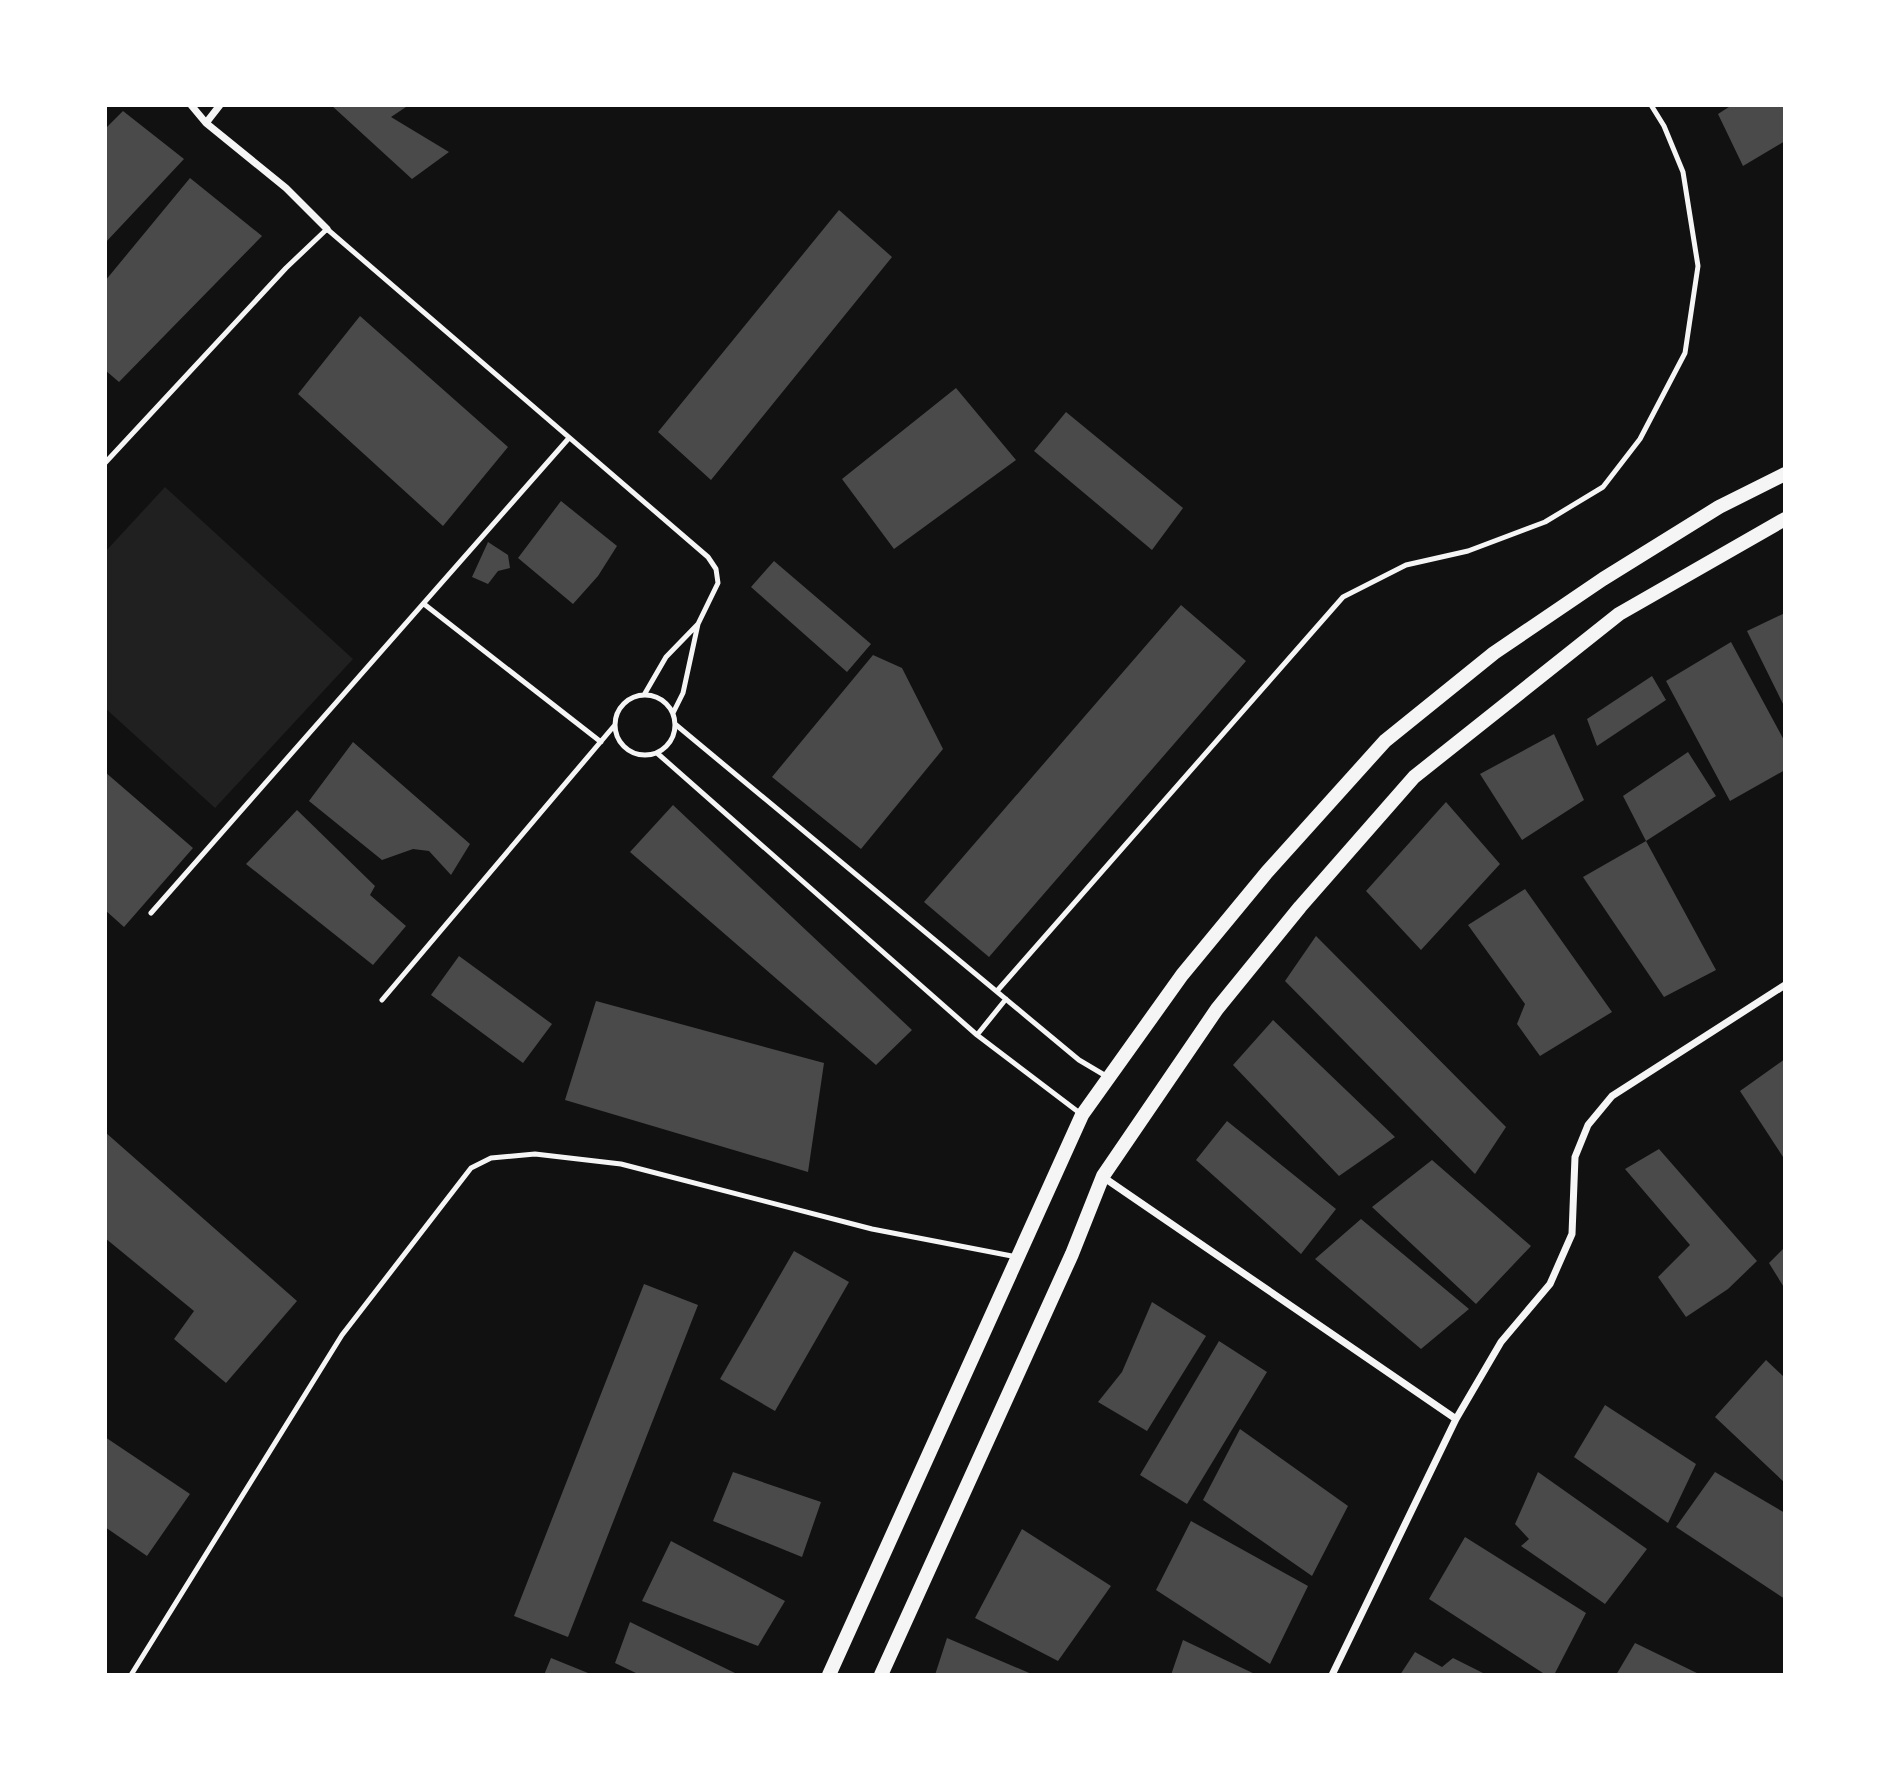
<svg xmlns="http://www.w3.org/2000/svg" width="1890" height="1780" font-family="Cabin,sans-serif">
  <style>
    .green { fill: #202020 }
    .building { fill: #4a4a4a }
    .lines { fill: none; stroke-linecap: round; stroke-linejoin: round }
    .service { stroke: #f5f5f5; stroke-width: 5 }
    .minor { stroke: #f5f5f5; stroke-width: 7 }
    .secondary { stroke: #f5f5f5; stroke-width: 14 }
  </style>
  <rect width="100%" height="100%" fill="#111"/>
  <path class="green" d="M165,487L353,659L215,808L105,708V552Z"/>
  <path class="building" d="M331,105H409L391,117L449,152L412,179Z
    M1732,105H1785V141L1743,166L1718,114Z
    M123,111L184,159L105,243V129Z
    M190,178L262,236L119,382L105,370V281Z
    M839,210L892,257L711,480L658,432Z
    M360,316L508,447L443,526L298,394Z
    M956,388L1016,460L894,549L842,479Z
    M1066,412L1183,508L1152,550L1034,451Z
    M561,501L617,546L598,576L573,604L518,558Z
    M488,542L508,555L510,568L498,571L488,584L472,577Z
    M774,561L871,644L847,672L751,587Z
    M1181,605L1246,661L989,957L924,902Z
    M1785,613V708L1747,631Z
    M1731,642L1785,742V770L1730,801L1666,681Z
    M873,655L902,668L943,749L861,849L772,777Z
    M1652,676L1666,700L1597,746L1587,719Z
    M1554,734L1584,800L1522,840L1480,774Z
    M353,742L470,844L451,875L429,851L413,849L382,860L309,801Z
    M1688,752L1716,796L1646,841L1623,796Z
    M105,772L193,848L124,927L105,910Z
    M1446,802L1500,864L1421,950L1366,891Z
    M673,805L912,1030L876,1065L630,852Z
    M297,810L375,886L370,895L406,926L373,965L246,864Z
    M1646,841L1716,970L1664,997L1583,877Z
    M1525,889L1612,1012L1540,1056L1517,1024L1525,1004L1468,925Z
    M1316,936L1506,1127L1475,1174L1285,981Z
    M459,956L552,1024L523,1063L431,995Z
    M596,1001L824,1063L808,1172L565,1100Z
    M1273,1020L1395,1137L1339,1176L1233,1065Z
    M1785,1059V1160L1740,1091Z
    M1227,1121L1336,1209L1301,1254L1196,1160Z
    M105,1132L297,1301L226,1383L174,1339L194,1311L105,1238Z
    M1659,1149L1757,1261L1728,1289L1686,1317L1658,1277L1690,1245L1625,1169Z
    M1432,1160L1531,1246L1476,1304L1372,1207Z
    M1361,1219L1469,1309L1421,1349L1315,1259Z
    M1785,1247V1289L1769,1263Z
    M794,1251L849,1282L775,1411L720,1379Z
    M644,1284L698,1305L568,1637L514,1616Z
    M1152,1302L1206,1336L1147,1431L1098,1402L1122,1372Z
    M1219,1341L1267,1372L1187,1504L1140,1475Z
    M1766,1360L1785,1378V1483L1715,1417Z
    M1605,1405L1696,1464L1668,1523L1574,1457Z
    M1240,1429L1348,1506L1312,1576L1203,1500Z
    M105,1437L190,1494L147,1556L105,1527Z
    M733,1472L821,1502L802,1557L713,1521Z
    M1538,1472L1647,1549L1605,1604L1521,1546L1529,1539L1515,1524Z
    M1715,1472L1785,1513V1599L1676,1527Z
    M1191,1521L1308,1586L1270,1664L1156,1590Z
    M1022,1529L1111,1586L1058,1661L975,1618Z
    M1465,1537L1586,1613L1554,1675H1546L1429,1599Z
    M671,1541L785,1601L758,1646L642,1601Z
    M630,1622L735,1673V1675H640L615,1663Z
    M947,1638L1034,1675H935Z
    M1183,1640L1257,1675H1171Z
    M1635,1643L1701,1675H1616Z
    M1415,1652L1442,1667L1453,1658L1487,1675H1400Z
    M551,1658L593,1675H544Z"/>
  <g class="lines">
    <path class="service" d="M105,463L286,268L327,229L708,557L716,569L718,583L698,624L683,693L673,713
      M424,604L601,742
      M615 725a30 30 0 1 1 60 0a30 30 0 1 1-60 0Z
      M644,695L666,657L698,624
      M675,724L1079,1060L1106,1076
      M657,753L977,1035L1081,1114
      M151,913L569,438
      M997,991L1343,597L1406,565L1468,551L1545,522L1603,487L1640,439L1685,353L1698,266L1683,172L1664,126L1651,105
      M382,1000L614,726
      M977,1035L1006,999
      M131,1675L342,1335L471,1168L491,1158L535,1154L621,1164L872,1229L1017,1257"/>
    <path class="minor" d="M191,105L206,123L286,188L327,229
      M206,123L220,105
      M1103,1177L1456,1419
      M1332,1675L1456,1419L1501,1342L1550,1284L1572,1234L1575,1157L1588,1125L1612,1096L1785,985"/>
    <path class="secondary" d="M829,1675L1082,1115L1182,975L1267,872L1385,741L1494,653L1603,579L1719,507L1785,474
      M881,1675L1072,1254L1103,1176L1217,1009L1300,907L1414,777L1619,614L1785,519"/>
  </g>
  <rect width="1890" height="1780" fill="none" stroke="#ffffff" stroke-width="214"/>
</svg>
